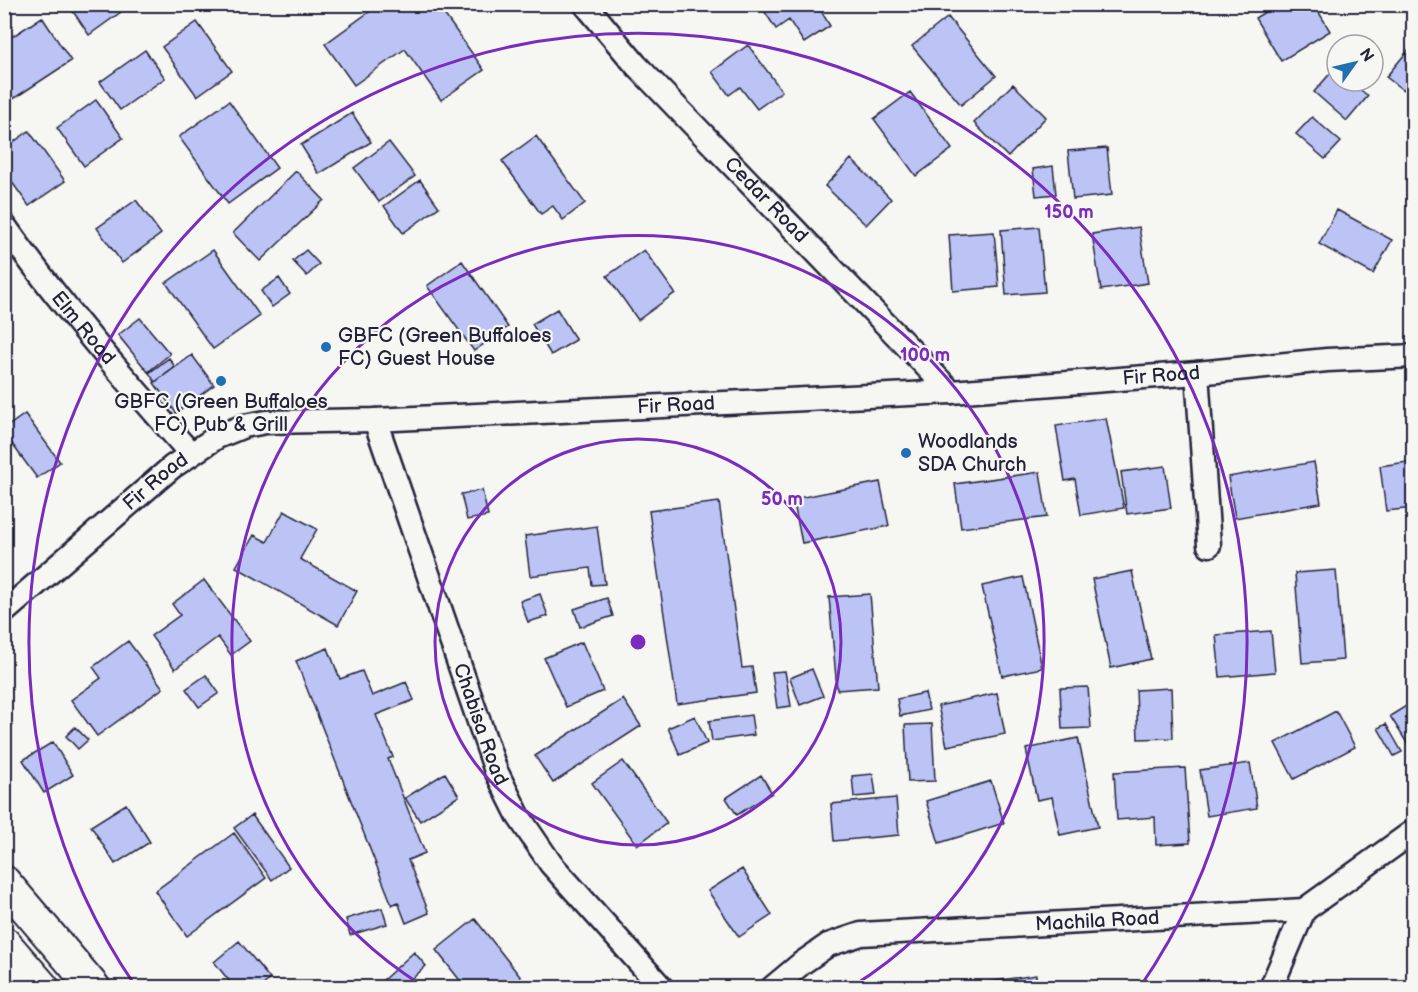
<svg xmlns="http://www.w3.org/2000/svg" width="1418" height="992" font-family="'Balsamiq Sans',sans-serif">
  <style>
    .building { fill: #bbc4f5; stroke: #22223b; stroke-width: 1.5 }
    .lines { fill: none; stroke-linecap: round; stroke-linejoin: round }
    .minor-casing { stroke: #22223b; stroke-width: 27 }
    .secondary-casing { stroke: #22223b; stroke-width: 36 }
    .minor { stroke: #f6f6f2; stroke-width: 22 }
    .secondary { stroke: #f6f6f2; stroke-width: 32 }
    .ring { fill: none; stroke: #7b2cbf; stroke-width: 3 }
    .poi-dot { fill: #1f6fb2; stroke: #f6f6f2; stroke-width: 2 }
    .labels { text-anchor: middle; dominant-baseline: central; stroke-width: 4.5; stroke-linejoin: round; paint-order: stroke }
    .street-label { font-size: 20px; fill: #22223b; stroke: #f6f6f2 }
    .poi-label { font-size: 20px; fill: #22223b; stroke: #f6f6f2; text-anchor: start }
    .centre { fill: #7b2cbf; stroke: #f6f6f2; stroke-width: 3 }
    .ring-label { font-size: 18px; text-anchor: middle; font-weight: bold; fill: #7b2cbf; stroke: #f6f6f2; stroke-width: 4.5; stroke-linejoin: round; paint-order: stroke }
  </style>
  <rect width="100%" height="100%" fill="#f6f6f2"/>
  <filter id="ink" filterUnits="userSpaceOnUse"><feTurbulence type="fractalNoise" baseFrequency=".0167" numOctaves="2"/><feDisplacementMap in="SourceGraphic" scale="12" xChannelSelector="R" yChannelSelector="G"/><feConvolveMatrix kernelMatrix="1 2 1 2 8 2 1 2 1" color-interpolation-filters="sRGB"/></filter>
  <g filter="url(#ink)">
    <path class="building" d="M68,4H132L89,35Z
      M380,4H437L484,70L441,100L405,49L354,85L325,44Z
      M765,4H817L830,26L804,43L789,20L776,29L761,6Z
      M1278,4H1314L1330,31L1281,61L1255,18Z
      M42,17L71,61L4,105V42Z
      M948,17L996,76L961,105L912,46Z
      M197,22L232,71L197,96L162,47Z
      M748,45L782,91L757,109L740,87L729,95L712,72Z
      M1410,48L1414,51V79L1403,90L1386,77Z
      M145,50L165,78L120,110L100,82Z
      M1335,68L1337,81H1350L1368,96L1347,121L1314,92Z
      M1013,84L1046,117L1008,157L974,123Z
      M910,92L952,149L916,176L874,119Z
      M96,100L123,138L84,166L57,128Z
      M229,101L277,168L228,204L179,137Z
      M352,113L371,142L319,174L301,145Z
      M1312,117L1341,142L1325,159L1296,134Z
      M29,131L65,181L29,206L4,171V149Z
      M536,136L585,203L563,220L553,206L541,214L502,161Z
      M389,142L415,176L379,202L354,168Z
      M1107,148L1112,195L1073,199L1068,151Z
      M851,159L891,199L866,225L825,186Z
      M1053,166L1056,194L1036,196L1033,169Z
      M296,171L324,200L260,261L233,233Z
      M420,180L439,207L403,233L384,206Z
      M136,200L161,234L122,263L97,228Z
      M1337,210L1392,240L1373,274L1319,244Z
      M1039,227L1045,292L1006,295L1001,230Z
      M1139,227L1148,283L1101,290L1092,234Z
      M994,232L999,287L953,291L949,235Z
      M213,250L260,316L213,349L166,283Z
      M306,250L319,264L307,276L293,261Z
      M644,250L675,293L638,320L607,276Z
      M462,261L508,327L474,351L427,286Z
      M279,278L290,294L272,307L261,291Z
      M557,309L576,340L551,355L532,324Z
      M140,318L170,354L148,372L118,335Z
      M192,355L214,385L176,413L154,383Z
      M169,358L175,367L155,382L149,373Z
      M25,414L60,462L37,478L4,433V429Z
      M1106,418L1124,508L1081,515L1075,479L1065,481L1056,426Z
      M1414,461V508L1386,511L1380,466Z
      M1314,462L1321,503L1235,518L1228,477Z
      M1165,466L1171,508L1127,514L1121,472Z
      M1040,472L1047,517L961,528L955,484Z
      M880,482L889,526L802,543L793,499Z
      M482,490L488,516L467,520L461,494Z
      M719,502L742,668L752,667L756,693L677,704L649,511Z
      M284,511L317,529L300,559L357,591L338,625L236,567L254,535L267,542Z
      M597,526L605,584L592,585L590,568L530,576L525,536Z
      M1336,570L1343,660L1302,663L1295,573Z
      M1132,571L1151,659L1111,668L1092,579Z
      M1023,577L1042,668L1002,676L982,586Z
      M204,580L250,641L231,655L218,637L175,669L151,636L180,615L172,604Z
      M540,594L548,616L528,622L520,601Z
      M870,594L878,687L837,690L829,597Z
      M607,598L613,616L580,627L574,609Z
      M1271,631L1275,672L1220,677L1216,635Z
      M128,641L163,688L97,736L71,700L101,678L93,667Z
      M582,642L603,691L566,707L544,658Z
      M328,648L340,679L362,671L372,696L406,682L414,700L376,715L393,757L388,759L425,853L408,860L429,913L406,923L398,902L392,905L296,661Z
      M812,669L823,696L800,705L790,678Z
      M785,671L791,706L777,708L772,672Z
      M206,675L219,693L199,707L186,689Z
      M1088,687L1091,728L1062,729L1060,688Z
      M1171,688L1173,738L1138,739L1136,690Z
      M925,693L929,710L900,716L897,699Z
      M997,693L1005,734L947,746L938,706Z
      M623,699L641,726L553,783L535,756Z
      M1414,701V750L1412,751L1390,716Z
      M1336,711L1355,747L1294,779L1275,743Z
      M751,715L754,735L712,741L709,721Z
      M695,716L707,743L680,755L668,728Z
      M932,724L935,781L908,782L905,725Z
      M1386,724L1402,752L1394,756L1378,728Z
      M75,727L88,740L78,749L66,736Z
      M1078,738L1098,827L1060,835L1052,797L1037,800L1026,749Z
      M53,742L73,775L44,793L23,760Z
      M623,761L667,823L637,845L592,783Z
      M1250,763L1257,808L1207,816L1200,770Z
      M1185,768L1190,843L1156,845L1155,817L1117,820L1114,772Z
      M445,773L459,796L420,821L405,798Z
      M873,774L876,795L854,797L852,776Z
      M761,775L772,793L737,815L726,798Z
      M991,781L1004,823L939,843L926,801Z
      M896,798L899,835L834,841L831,804Z
      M126,804L150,842L115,864L91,826Z
      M252,815L289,867L272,880L234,828Z
      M234,833L266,878L187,936L155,891Z
      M742,869L772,915L739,937L708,891Z
      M382,908L387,924L350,935L346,919Z
      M475,919L529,988H466L436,950Z
      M239,941L270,979L260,988H235L214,962Z
      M414,952L426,966L402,988H388L382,981Z
      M1036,975L1037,988H981V983Z"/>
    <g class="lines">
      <defs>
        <g id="minor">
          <path id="s1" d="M585,4L636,65L951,392"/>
          <path id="s2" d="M4,225C61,306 126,380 191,454"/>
          <path d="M1197,373L1209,545"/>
          <path id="s3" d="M375,420L496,771L519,817L551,864L662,988"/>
          <path id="s4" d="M4,612L172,467L217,437L244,426L266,422L375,420L951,392L1197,373L1327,360L1414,356"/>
          <path id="s5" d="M772,988L802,963L828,945L861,934L1304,910L1414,831"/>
          <path d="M1271,988L1304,910"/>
        </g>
        <path id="secondary" d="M4,882L94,988
          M4,943L43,988"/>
      </defs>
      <use href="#minor" class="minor-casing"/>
      <use href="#secondary" class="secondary-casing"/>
      <use href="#minor" class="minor"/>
      <use href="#secondary" class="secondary"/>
    </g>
  </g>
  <g class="ring">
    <circle cx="638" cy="642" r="203"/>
    <path d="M423 986A406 406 0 1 1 853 986"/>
    <path d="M136 987A609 609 0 1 1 1140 987"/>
  </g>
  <g class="poi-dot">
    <circle cx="326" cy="347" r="6"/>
    <circle cx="221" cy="381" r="6"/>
    <circle cx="906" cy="453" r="6"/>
  </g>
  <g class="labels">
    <g class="street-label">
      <text stroke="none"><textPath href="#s1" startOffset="267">Cedar Road</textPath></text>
      <text stroke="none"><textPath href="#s2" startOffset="130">Elm Road</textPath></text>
      <text stroke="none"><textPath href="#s4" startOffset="1224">Fir Road</textPath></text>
      <text stroke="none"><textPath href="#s4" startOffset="738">Fir Road</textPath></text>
      <text stroke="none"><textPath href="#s4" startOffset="200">Fir Road</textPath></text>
      <text stroke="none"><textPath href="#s3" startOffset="322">Chabisa Road</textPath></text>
      <text stroke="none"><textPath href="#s5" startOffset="342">Machila Road</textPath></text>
    </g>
    <g class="poi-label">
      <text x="338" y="336">GBFC (Green Buffaloes<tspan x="338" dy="23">FC) Guest House</tspan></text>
      <text x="221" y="402" text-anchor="middle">GBFC (Green Buffaloes<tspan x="221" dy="23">FC) Pub &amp; Grill</tspan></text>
      <text x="918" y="442">Woodlands<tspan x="918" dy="23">SDA Church</tspan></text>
    </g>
  </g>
  <circle cx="638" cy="642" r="9" class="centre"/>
  <g class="ring-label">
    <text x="1069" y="218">150 m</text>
    <text x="925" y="361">100 m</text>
    <text x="782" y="505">50 m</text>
  </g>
  <rect width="1418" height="992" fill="none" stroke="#f6f6f2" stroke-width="24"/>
  <rect x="12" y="12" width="1394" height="968" fill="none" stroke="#22223b" stroke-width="2" filter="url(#ink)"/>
  <g transform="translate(1355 63) rotate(56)"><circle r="28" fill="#f6f6f2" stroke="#a1a1a9" stroke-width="1.5"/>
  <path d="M0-4.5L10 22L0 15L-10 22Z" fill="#1f6fb2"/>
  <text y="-9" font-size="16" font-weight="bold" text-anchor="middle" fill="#22223b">N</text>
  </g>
</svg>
